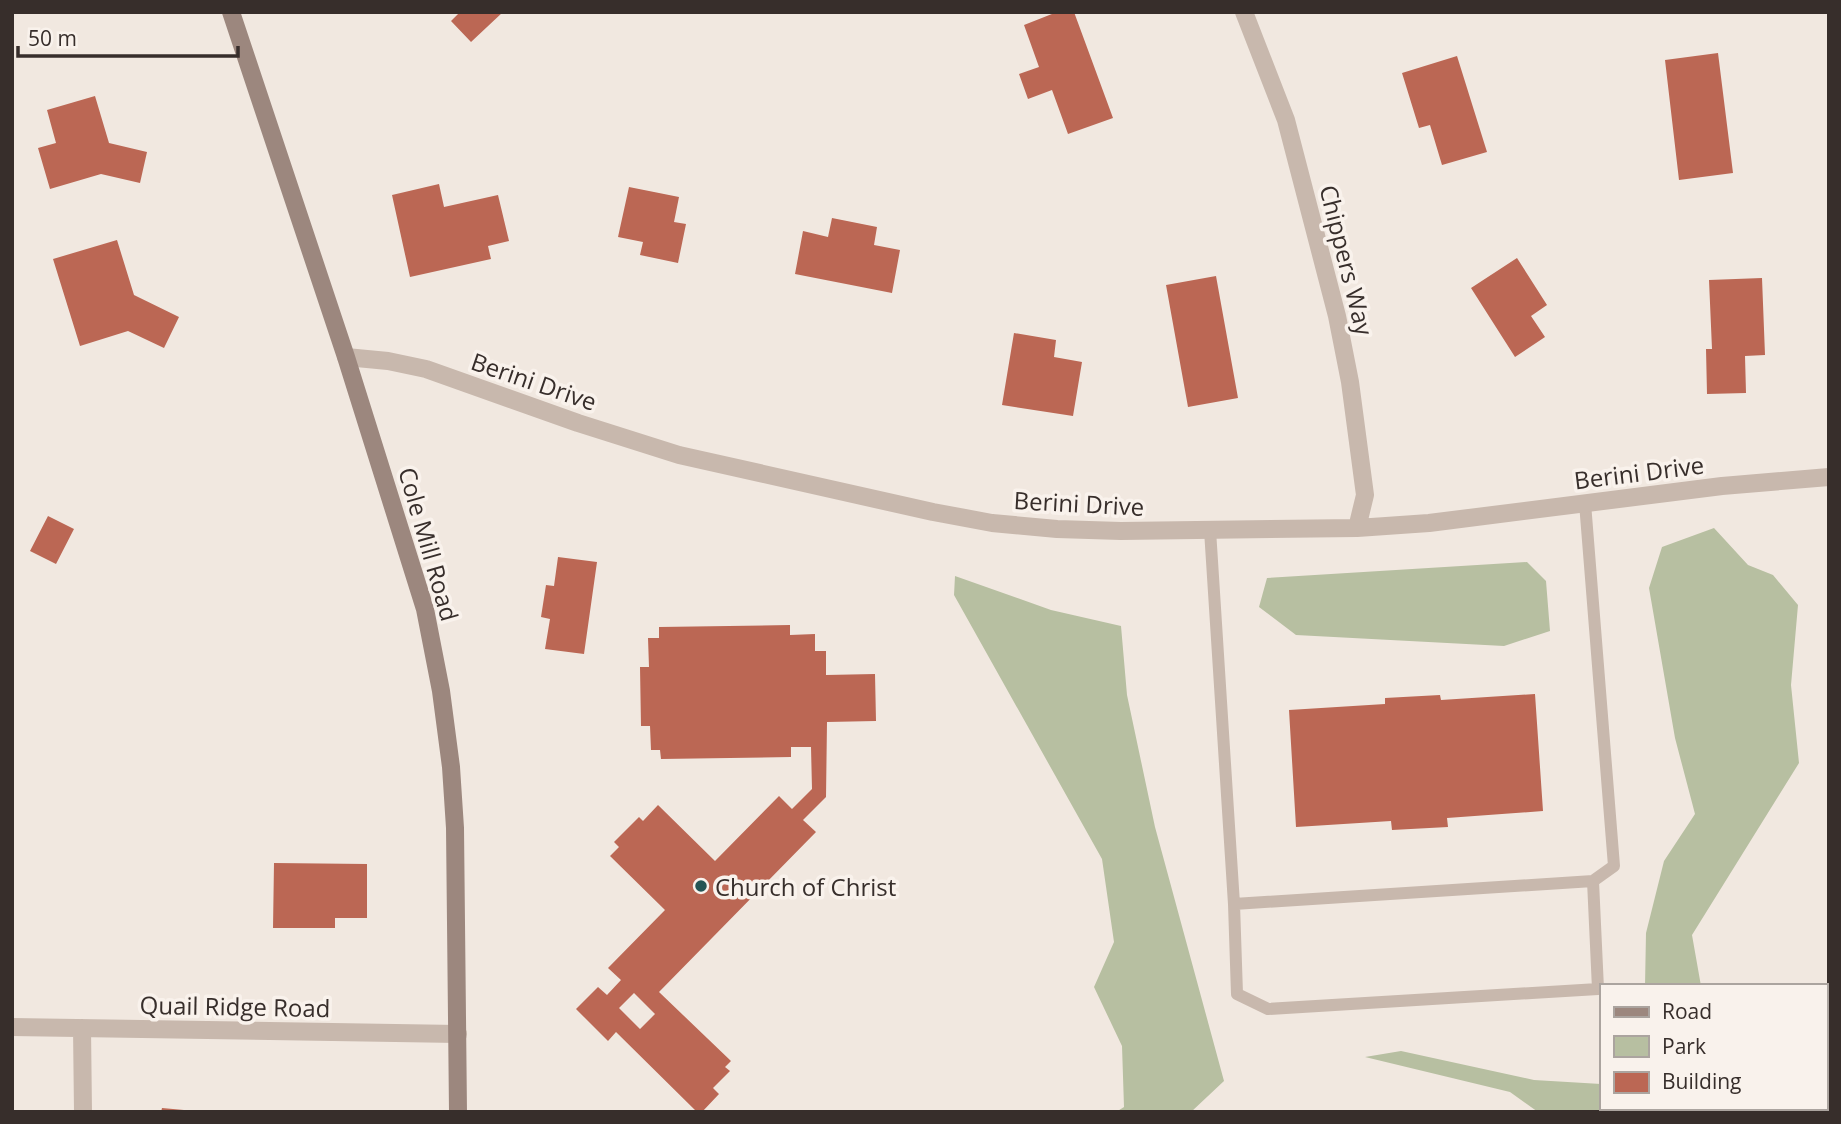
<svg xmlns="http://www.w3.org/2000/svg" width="1841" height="1124" font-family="'Open Sans',sans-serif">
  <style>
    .green { fill: #b7bfa1 }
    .building { fill: #bb6754; fill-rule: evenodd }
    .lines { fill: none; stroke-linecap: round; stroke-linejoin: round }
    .lane { stroke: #c8b8ad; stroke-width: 12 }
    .street { stroke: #c8b8ad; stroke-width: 18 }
    .secondary { stroke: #9c877e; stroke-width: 18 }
    .poi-dot { fill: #245555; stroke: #f9f2ec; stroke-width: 2.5 }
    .labels { text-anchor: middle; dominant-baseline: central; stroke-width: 7; stroke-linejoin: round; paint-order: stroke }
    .street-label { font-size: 24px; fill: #372e2b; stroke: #f9f2ec }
    .poi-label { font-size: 24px; fill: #372e2b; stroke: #f9f2ec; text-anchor: start }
  </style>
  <rect width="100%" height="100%" fill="#f1e8e0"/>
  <path class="green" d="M1714,528L1748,565L1773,575L1798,605L1791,685L1799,763L1692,935L1701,986H1645L1646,933L1664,861L1695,814L1675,738L1649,588L1662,547Z
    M1527,562L1546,581L1550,631L1504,646L1296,635L1259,607L1267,578Z
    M955,576L1051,610L1121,626L1127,695L1155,827L1224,1081L1191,1112H1116L1124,1107L1122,1046L1094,987L1114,942L1102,859L954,595Z
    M1401,1051L1534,1080L1601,1084V1108H1761V1112H1538L1510,1092L1365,1057Z"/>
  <path class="building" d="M460,12H503L471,42L451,21Z
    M1057,12H1074L1113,118L1068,134L1052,90L1028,99L1019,74L1039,67L1024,25Z
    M1718,53L1733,173L1679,180L1665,60Z
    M1457,56L1487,152L1442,165L1430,125L1419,128L1402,73Z
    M95,96L109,143L147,152L140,183L101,174L50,189L38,148L56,143L47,110Z
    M439,184L444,207L498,195L509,241L488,246L491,259L410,277L392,195Z
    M629,187L679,197L674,222L686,224L678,263L640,255L643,242L618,237Z
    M832,218L877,227L874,245L900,250L892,293L795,274L803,231L828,237Z
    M117,240L134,295L179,317L164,348L128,331L80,346L53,259Z
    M1517,258L1547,305L1531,316L1545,337L1515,357L1471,288Z
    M1216,276L1238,398L1188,407L1166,285Z
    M1762,278L1765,355L1745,356L1746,393L1707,394L1706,349H1712L1709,280Z
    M1014,333L1056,340L1054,357L1082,362L1073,416L1002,405Z
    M48,516L74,529L56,564L30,551Z
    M558,557L597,562L584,654L545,649L550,619L541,617L546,585L554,586Z
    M790,625V635L815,634V651H826V675L875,674L876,721L827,722L826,797L803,820L816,832L659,992L731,1061L725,1067L730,1071L713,1088L719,1094L702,1112H697L616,1032L608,1041L576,1009L598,987L607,995L621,980L608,968L665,910L610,856L619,847L614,842L639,817L643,821L658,805L715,861L779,796L792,809L812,789L811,747H791V757L661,759L660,750H651L650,726H641L640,667H649L648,638H659V627ZM634,993L655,1014L640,1029L619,1008Z
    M1535,694L1543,811L1447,818L1448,827L1392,830L1391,821L1296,827L1289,710L1385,704V698L1440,695L1441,700Z
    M274,863L367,864V918H335V928H273Z
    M1828,1025H1829V1049L1825,1048V1036Z
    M1825,1090L1829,1091V1112H1813L1814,1108H1825Z
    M162,1108L184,1110V1112H161Z"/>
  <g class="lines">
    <path class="lane" d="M1210,530L1234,904L1593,881L1614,866L1585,503
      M1234,904L1237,994L1268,1009L1598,989L1593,881"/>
    <path class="street" d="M1244,12L1286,120L1337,316L1350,382L1365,495L1357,528
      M346,357L388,361L426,369L578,423L679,455L933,512L992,523L1057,529L1121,531L1357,528L1429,523L1722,486L1829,477
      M12,1027L458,1034
      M82,1028L83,1112"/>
    <path class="secondary" d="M231,12L346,357L425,609L441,691L451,767L455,828L458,1112"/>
  </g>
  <circle class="poi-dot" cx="701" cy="886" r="7"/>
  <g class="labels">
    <g class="street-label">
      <text transform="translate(1347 260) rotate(76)">Chippers Way</text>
      <text transform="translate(534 381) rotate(19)">Berini Drive</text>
      <text transform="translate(1639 472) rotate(-7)">Berini Drive</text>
      <text transform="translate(1079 503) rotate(3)">Berini Drive</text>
      <text transform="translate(429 544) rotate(74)">Cole Mill Road</text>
      <text transform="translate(235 1006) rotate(1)">Quail Ridge Road</text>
    </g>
    <g class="poi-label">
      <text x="715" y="886">Church of Christ</text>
    </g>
  </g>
  <rect width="1841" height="1124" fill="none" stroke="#372e2b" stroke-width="28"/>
  <rect x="1600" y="984" width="228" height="126" fill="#f9f2ec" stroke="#aba49f" stroke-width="2"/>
  <rect x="1614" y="1007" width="35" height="10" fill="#9c877e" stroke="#aba49f" stroke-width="2"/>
  <text x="1662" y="1019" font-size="21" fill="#372e2b">Road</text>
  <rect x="1614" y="1036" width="35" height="21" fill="#b7bfa1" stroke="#aba49f" stroke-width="2"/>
  <text x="1662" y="1054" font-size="21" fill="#372e2b">Park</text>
  <rect x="1614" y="1072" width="35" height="21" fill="#bb6754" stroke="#aba49f" stroke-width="2"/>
  <text x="1662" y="1089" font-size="21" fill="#372e2b">Building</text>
  <path d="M18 46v10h220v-10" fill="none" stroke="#372e2b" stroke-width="3.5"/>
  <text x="28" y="46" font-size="21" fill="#372e2b" stroke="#f9f2ec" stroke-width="5" paint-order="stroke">50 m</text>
</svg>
